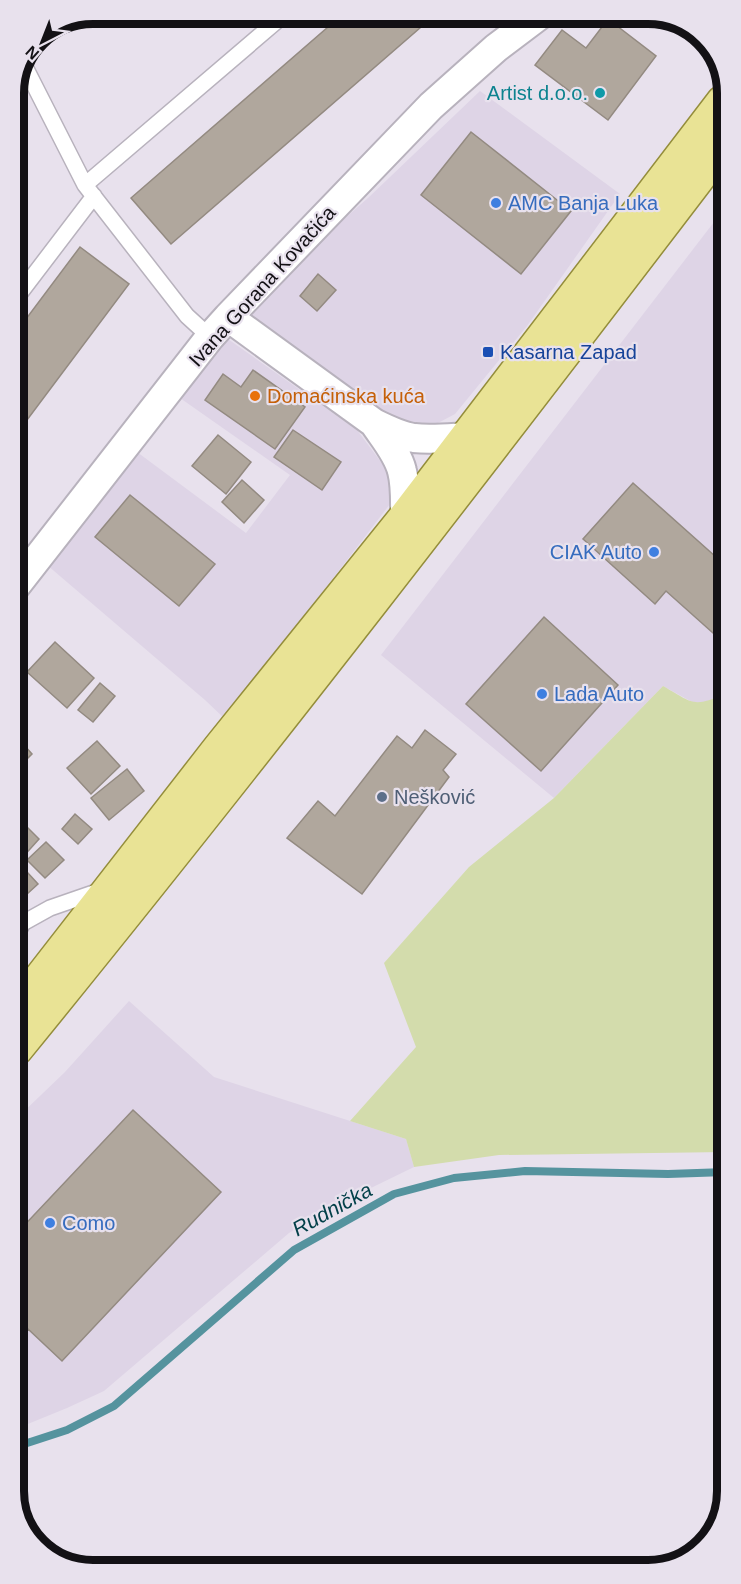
<svg xmlns="http://www.w3.org/2000/svg" width="741" height="1584" font-family="Helvetica,sans-serif">
  <style>
    .built { fill: #ded4e6 }
    .green { fill: #d3dcac }
    .lines { fill: none; stroke-linecap: round; stroke-linejoin: round }
    .stream { stroke: #55939e; stroke-width: 8 }
    .building { fill: #b0a79d; stroke: #938a81; stroke-width: 1.5 }
    .lane-casing { stroke: #b8b2bd; stroke-width: 18 }
    .street-casing { stroke: #b8b2bd; stroke-width: 32 }
    .primary-casing { stroke: #948d3b; stroke-width: 36 }
    .lane { stroke: #fff; stroke-width: 15 }
    .street { stroke: #fff; stroke-width: 28 }
    .primary { stroke: #e9e395; stroke-width: 33 }
    .culture-dot { fill: #0f9aa8; stroke: #e8e1ed; stroke-width: 2 }
    .shop-dot { fill: #3f7fe0; stroke: #e8e1ed; stroke-width: 2 }
    .transit-dot { fill: #1a4fb4; stroke: #e8e1ed; stroke-width: 2 }
    .food-dot { fill: #e8710a; stroke: #e8e1ed; stroke-width: 2 }
    .service-dot { fill: #5c6f8a; stroke: #e8e1ed; stroke-width: 2 }
    .labels { text-anchor: middle; dominant-baseline: central; stroke-width: 4.5; stroke-linejoin: round; paint-order: stroke }
    .culture-label { font-size: 20px; fill: #0d838f; stroke: #e8e1ed; text-anchor: end }
    .shop-label { font-size: 20px; fill: #366cbe; stroke: #e8e1ed; text-anchor: start }
    .street-label { font-size: 20px; fill: #131115; stroke: #e8e1ed }
    .transit-label { font-size: 20px; fill: #164399; stroke: #e8e1ed; text-anchor: start }
    .food-label { font-size: 20px; fill: #c56008; stroke: #e8e1ed; text-anchor: start }
    .service-label { font-size: 20px; fill: #4e5e75; stroke: #e8e1ed; text-anchor: start }
    .water-label { font-size: 21px; font-style: italic; fill: #034049; stroke: #e8e1ed }
    .rim { fill: none; stroke: #131115; stroke-width: 8 }
  </style>
  <rect width="100%" height="100%" fill="#e8e1ed"/>
  <path class="built" d="M480,91L620,194L527,326L455,414L436,424L420,430L402,427L247,319L313,246L368,198Z
    M724,209L725,694L707,702L694,703L663,686L554,798L381,655Z
    M225,337L357,430L387,470L391,482L390,504L225,719L205,700L47,565L137,452L246,533L290,475L180,398Z
    M129,1001L214,1077L406,1139L414,1167L336,1205L289,1233L104,1391L67,1408L18,1428L17,1118L65,1072Z"/>
  <path class="green" d="M663,686C693,703 692,708 725,694L726,1152L499,1155L414,1167L406,1139L350,1121L416,1047L384,963L469,867L554,798Z"/>
  <g class="lines">
    <path class="stream" d="M18,1446L67,1430L114,1406L294,1250L394,1194L454,1178L525,1171L668,1174L726,1172"/>
  </g>
  <path class="building" d="M343,14H436L171,244L131,198Z
    M608,19L656,56L608,120L535,65L562,30L586,48Z
    M471,132L571,211L521,274L421,195Z
    M80,247L129,284L15,436L14,335Z
    M318,274L336,290L317,311L300,296Z
    M253,370L305,407L275,449L205,400L223,374L241,387Z
    M293,430L341,462L322,490L274,457Z
    M218,435L251,462L226,494L192,466Z
    M242,480L264,500L244,523L222,502Z
    M633,483L725,565V624L723,622L713,633L666,591L655,604L583,539Z
    M130,495L215,564L179,606L95,537Z
    M544,617L618,685L541,771L466,704Z
    M55,642L94,678L67,708L27,672Z
    M100,683L115,696L93,722L78,710Z
    M425,730L456,754L443,770L449,777L362,894L287,838L318,801L335,816L397,736L412,748Z
    M16,736L32,754L16,770Z
    M97,741L120,766L91,794L67,768Z
    M127,769L144,791L109,820L91,798Z
    M75,814L92,829L78,844L62,829Z
    M16,816L39,839L22,858L16,852Z
    M46,842L64,860L45,878L27,860Z
    M16,860L38,884L16,904Z
    M133,1110L221,1192L62,1361L28,1329L17,1340V1233Z"/>
  <g class="lines">
    <defs>
      <path id="lane" d="M24,65L85,185L285,14
        M85,185L187,316L210,337
        M14,301L94,196
        M16,935L23,923L50,908L102,890"/>
      <path id="street" d="M228,317L374,423C386,429 400,436 414,438C431,440 449,438 466,437
        M374,423C384,438 398,454 402,471C406,486 405,503 405,518
        M15,587L210,337L228,317L431,106L496,48L541,14"/>
      <path id="primary" d="M16,1010L219,749L405,518L723,102
        M16,1049C258,752 491,449 723,145"/>
    </defs>
    <use href="#lane" class="lane-casing"/>
    <use href="#street" class="street-casing"/>
    <use href="#primary" class="primary-casing"/>
    <use href="#lane" class="lane"/>
    <use href="#street" class="street"/>
    <use href="#primary" class="primary"/>
  </g>
  <circle class="culture-dot" cx="600" cy="93" r="6"/>
  <g class="shop-dot">
    <circle cx="496" cy="203" r="6"/>
    <circle cx="654" cy="552" r="6"/>
    <circle cx="542" cy="694" r="6"/>
    <circle cx="50" cy="1223" r="6"/>
  </g>
  <rect class="transit-dot" x="482" y="346" width="12" height="12" rx="3"/>
  <circle class="food-dot" cx="255" cy="396" r="6"/>
  <circle class="service-dot" cx="382" cy="797" r="6"/>
  <g class="labels">
    <g class="culture-label">
      <text x="588" y="93">Artist d.o.o.</text>
    </g>
    <g class="shop-label">
      <text x="508" y="203">AMC Banja Luka</text>
      <text x="642" y="552" text-anchor="end">CIAK Auto</text>
      <text x="554" y="694">Lada Auto</text>
      <text x="62" y="1223">Como</text>
    </g>
    <g class="street-label">
      <text transform="translate(262 286) rotate(-48)">Ivana Gorana Kovačića</text>
    </g>
    <g class="transit-label">
      <text x="500" y="352">Kasarna Zapad</text>
    </g>
    <g class="food-label">
      <text x="267" y="396">Domaćinska kuća</text>
    </g>
    <g class="service-label">
      <text x="394" y="797">Nešković</text>
    </g>
    <g class="water-label">
      <text transform="translate(332 1209) rotate(-29)">Rudnička</text>
    </g>
  </g>
  <path d="M0 0H741V1584H0ZM93 24H648A69 69 0 0 1 717 93V1491A69 69 0 0 1 648 1560H93A69 69 0 0 1 24 1491V93A69 69 0 0 1 93 24Z" fill="#e8e1ed" fill-rule="evenodd"/>
  <path class="rim" d="M93 24H648A69 69 0 0 1 717 93V1491A69 69 0 0 1 648 1560H93A69 69 0 0 1 24 1491V93A69 69 0 0 1 93 24Z"/>
  <g transform="translate(42 42) rotate(222)" stroke="#e8e1ed" stroke-width="4.5" paint-order="stroke">
  <path d="M0-4.5L10 22L0 15L-10 22Z" fill="#131115"/>
  <text y="-9" font-size="16" font-weight="bold" text-anchor="middle" fill="#131115">N</text>
  </g>
</svg>
